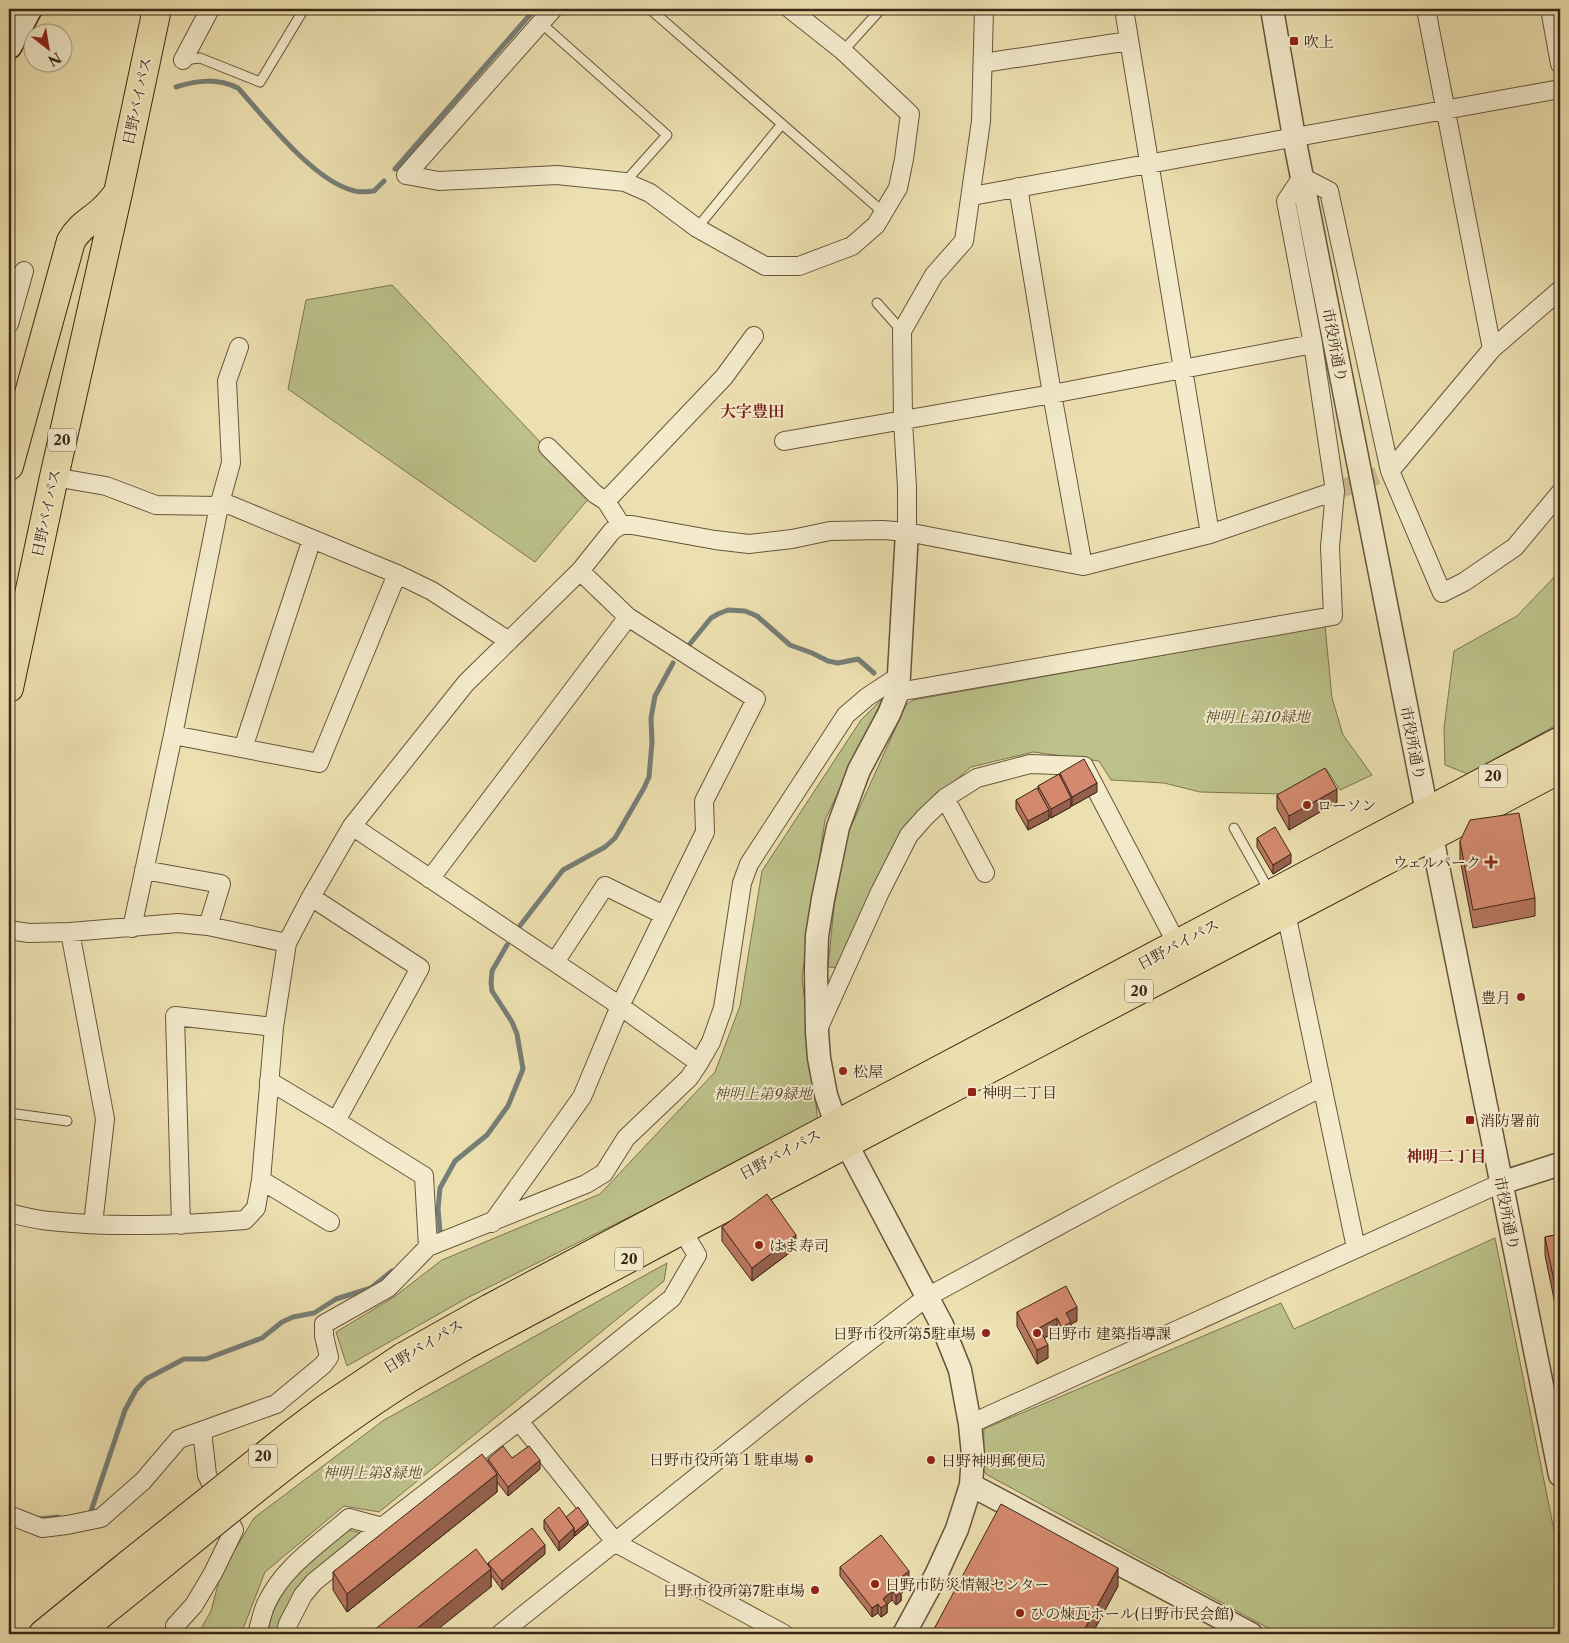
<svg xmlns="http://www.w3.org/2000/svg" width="1569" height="1643" font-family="'Libre Caslon Text','Noto Serif JP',serif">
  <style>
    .green { fill: #bcc189; stroke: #7c7450 }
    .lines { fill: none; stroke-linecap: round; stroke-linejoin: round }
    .stream { stroke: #767f77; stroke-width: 5 }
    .minor-tunnel { stroke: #c9bb91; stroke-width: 18; stroke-dasharray: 18 9; stroke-linecap: butt }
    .service-casing { stroke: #68543d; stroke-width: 11 }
    .minor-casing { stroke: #68543d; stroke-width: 20 }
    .tertiary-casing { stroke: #68543d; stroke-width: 25 }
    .secondary-casing { stroke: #3b2617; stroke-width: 28 }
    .trunk-casing { stroke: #3b2617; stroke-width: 30 }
    .service { stroke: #f3ebcc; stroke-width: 9 }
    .minor { stroke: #f3ebcc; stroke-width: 18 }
    .tertiary { stroke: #f3ebcc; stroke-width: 22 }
    .secondary { stroke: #f3ebcc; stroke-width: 25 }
    .trunk { stroke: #ede0b0; stroke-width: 28 }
    .trunk-bridge-casing { stroke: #3b2617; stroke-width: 30; stroke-linecap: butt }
    .trunk-bridge { stroke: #ede0b0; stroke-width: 28 }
    .wall { fill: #b6765f; stroke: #3b2617 }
    .shaded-wall { fill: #94604d; stroke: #3b2617 }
    .building { fill: #d4896e; stroke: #3b2617 }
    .poi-dot { fill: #8f2418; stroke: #f3ebcc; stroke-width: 2 }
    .labels { text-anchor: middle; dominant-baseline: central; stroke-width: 4; stroke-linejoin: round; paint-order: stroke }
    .shield { fill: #f3ebcc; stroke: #72614d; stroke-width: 1 }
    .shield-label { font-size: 14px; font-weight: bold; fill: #3b2617 }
    .poi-label { font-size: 15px; fill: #3b2617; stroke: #f3ebcc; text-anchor: start }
    .street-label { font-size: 15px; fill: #3b2617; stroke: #f3ebcc }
    .park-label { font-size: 15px; font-style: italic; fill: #5b4d34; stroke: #f3ebcc }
    .neighbourhood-label { font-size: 16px; font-weight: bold; fill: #7a1f14; stroke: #f3ebcc }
  </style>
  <rect width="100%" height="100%" fill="#ede0b0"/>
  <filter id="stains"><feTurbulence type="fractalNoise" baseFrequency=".004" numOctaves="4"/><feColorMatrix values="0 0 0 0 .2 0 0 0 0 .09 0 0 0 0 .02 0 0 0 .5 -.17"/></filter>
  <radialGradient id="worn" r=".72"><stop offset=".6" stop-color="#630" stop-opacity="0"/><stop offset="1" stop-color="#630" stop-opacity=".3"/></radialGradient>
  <path class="green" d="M392,285L591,496L535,562L288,389L306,300Z
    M1560,571V723L1468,774L1445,765L1444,728L1454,651L1517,616Z
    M1325,626L1332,698L1343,735L1372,775L1340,790L1327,770L1283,794L1200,792L1164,783L1111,780L1099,761L1033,752L971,767L912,818L843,968L828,967L834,907L848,833L906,705L913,700Z
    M883,698L825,820L802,977L818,1123L467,1298L347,1366L336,1332L394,1297L442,1260L600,1194L715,1072L740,1006L762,871L861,720Z
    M1495,1238L1560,1560V1634H1279L993,1478L986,1474L983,1470L984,1429L1281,1303L1294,1329Z
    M667,1263L664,1281L379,1512L344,1506L265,1572L241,1634H198L211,1611L221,1573L254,1518L384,1420Z
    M348,1530L362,1533L295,1590L280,1634H267L272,1615L285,1585Z"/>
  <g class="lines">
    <path class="stream" d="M176,87C198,80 217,78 238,88C266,119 314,182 355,191C361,193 368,191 374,191L384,181
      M395,169L535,9
      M9,287L11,278L16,269
      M689,645L711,618L718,614L728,610L745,611L757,616L790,645L812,653L828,661L838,663L858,659L874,673
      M519,927L563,870L605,847L615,838L644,788L649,777L652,742L651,718L655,696L673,663
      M440,1231L438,1209L440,1188L455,1161L487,1135L508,1106L523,1069L517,1034L512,1022L492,991L491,983L492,971L507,945
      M86,1514H90L125,1410L136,1390L146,1379L184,1359H206L262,1338L282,1322L293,1317L314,1313L336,1299L371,1288L392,1271
      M37,1518L40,1519L58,1517"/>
    <path class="minor-tunnel" d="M1335,491L1390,471"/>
    <defs>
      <path id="service" d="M650,9L884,213
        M541,23L667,135L625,182
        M843,51L881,9
        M183,60L200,58L260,82L304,9
        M697,228L782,124
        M877,303L902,331
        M1234,828L1270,892
        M9,1113L67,1121"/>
      <path id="minor" d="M1124,9L1210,534
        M1426,9L1492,349
        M1550,9L1560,64
        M183,60L210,9
        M983,63L1129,41
        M406,175L439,181L557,175L625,182L650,193L697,228L765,266H799L852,246L876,225L898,188L904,159L910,114L843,51L790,9
        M406,175L553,9
        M1018,187L1052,394L1083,566
        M972,196L1560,89
        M9,324L24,271
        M784,441L1052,394L1313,344
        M548,447L595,494L606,501
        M1390,471L1492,349L1560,290
        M54,477L106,486L156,505L219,506L230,505L397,574L432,591L509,641
        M621,525L606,501L724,377L754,336
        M907,532V487L903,421L902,331L934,275L964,241L981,121L984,9
        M898,692L1333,616L1330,547L1335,491
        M173,735L319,763L397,574
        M243,748L312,539
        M945,798L985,873
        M352,826L620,1006L699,1063
        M144,870L221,884L208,926
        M430,879L628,617
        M1286,913L1356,1248
        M132,928L173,735L219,506L231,463L227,381L239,347
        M9,930L29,933L70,932L178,923L208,926L287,943
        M70,932L105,1119L93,1224
        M555,962L605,886L664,915
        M818,1029L880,892L909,835L925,817L945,798L977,778L1030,764L1084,766L1177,944
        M269,1081L336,1121L420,968L311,897
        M336,1121L424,1176L428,1247
        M261,1180L330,1222
        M9,1213C22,1216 36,1220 50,1221C115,1228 181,1225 245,1220L256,1208L261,1180L274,1027L287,943L311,897L352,826L466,683L580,571L612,531L621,525H632L715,540L749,544L792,539L830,531L883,530L907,532L1083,566L1210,534L1335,491L1313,344L1286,201L1302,177L1329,191L1390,471L1442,593L1464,582L1515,547L1560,493
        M492,1223L582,1097L620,1006L705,832L704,801L756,699L628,617L580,571
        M181,1225L175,1016L274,1027
        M519,1421L616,1543L784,1634
        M970,1424L1501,1183
        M9,1515L42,1528L67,1525L101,1518L143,1481L179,1439L276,1404L323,1365L329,1357L324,1336V1324L388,1288L428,1247L586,1184L604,1173L626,1138L689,1078L699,1063L711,1042L723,1008L742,883L749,864L846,715L867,697L899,676
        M176,1634L175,1626L194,1605L213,1573L234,1530L207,1475L202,1431
        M257,1634C260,1624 262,1613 266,1604C283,1567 319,1544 349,1518L382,1527
        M285,1634L288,1624L303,1595L314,1582L382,1527L519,1421L672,1298L697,1255L682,1230
        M500,1634L804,1391L927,1297L1123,1191L1322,1087"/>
      <path id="tertiary" d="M1272,9L1294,137L1427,812L1560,1475
        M1501,1183L1560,1164
        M971,1485L1251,1634
        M904,1634L936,1575L957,1529L971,1485L973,1455L970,1424L960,1370L942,1325L836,1124L826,1095L819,1058L817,1032L816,970L817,936L823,899L838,827L859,770L889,714L898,692L907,532"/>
      <path id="secondary" d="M9,46L29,9"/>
      <path id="trunk" d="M9,466L71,241C80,225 92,221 104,209C109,205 113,199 118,193
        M9,688L54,477L118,193L157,9
        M403,1357L490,1308L1560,741
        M414,1375L466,1345L682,1230L1560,769
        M43,1634L129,1564
        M76,1634L143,1580"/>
    </defs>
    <use href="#service" class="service-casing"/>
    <use href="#minor" class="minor-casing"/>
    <use href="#tertiary" class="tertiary-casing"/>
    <use href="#secondary" class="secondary-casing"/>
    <use href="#trunk" class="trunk-casing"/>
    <use href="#service" class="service"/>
    <use href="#minor" class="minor"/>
    <use href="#tertiary" class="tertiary"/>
    <use href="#secondary" class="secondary"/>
    <use href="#trunk" class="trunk"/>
    <defs>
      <path id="trunk-bridge" d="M129,1564L292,1434L324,1410L403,1357
        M143,1580C231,1509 317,1435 414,1375"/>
    </defs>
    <use href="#trunk-bridge" class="trunk-bridge-casing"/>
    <use href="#trunk-bridge" class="trunk-bridge"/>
  </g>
  <path class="wall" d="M1060,773L1097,792L1072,806L1071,804V807L1051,818L1049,815V819L1028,830L1016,809V800L1038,790V786L1060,776Z
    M1277,795L1337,802L1289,830L1277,809Z
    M1257,838L1291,863L1273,874L1257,847Z
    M1460,841L1535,898V916L1473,928L1460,859Z
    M722,1227L796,1248L752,1281L722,1241Z
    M1560,1234V1328L1545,1255V1237Z
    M1017,1312L1077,1321L1071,1324V1336L1062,1340L1057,1331L1044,1338L1048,1358L1037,1364L1017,1326Z
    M512,1458L540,1469L508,1496L497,1482V1492L347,1612L333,1590V1572L488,1461V1459Z
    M566,1517L588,1525L575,1536L574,1534V1537L559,1551L544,1529V1520Z
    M545,1554L502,1590L491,1575V1587L488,1563Z
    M840,1567L909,1580L903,1585V1592L901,1594V1601L896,1605L892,1600L887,1605V1613L881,1617L878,1613L872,1617L840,1576Z
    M1118,1586L1092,1634H934V1629Z"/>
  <path class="shaded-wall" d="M1097,783V792L1072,806V797Z
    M1337,789V802L1289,830V816Z
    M1071,798V807L1051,818V809Z
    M1049,810V819L1028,830V821Z
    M1291,854V863L1273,874V865Z
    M796,1235V1248L752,1281V1268Z
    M1077,1307V1321L1071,1324V1336L1062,1340V1327L1066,1313Z
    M1057,1318V1331L1039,1341V1328Z
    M1048,1345V1358L1037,1364V1350Z
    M540,1460V1469L508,1496V1487Z
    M497,1474V1492L347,1612V1594Z
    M588,1521V1525L575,1536V1532Z
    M574,1528V1537L559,1551V1542Z
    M545,1545V1554L502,1590V1581Z
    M1118,1568V1586L1092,1634H1082Z
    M491,1569V1587L432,1634H410Z
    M909,1571V1580L903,1585V1592L901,1594V1601L896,1605V1596L899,1579Z
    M892,1591V1600L887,1605V1613L881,1617V1608L883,1599Z
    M878,1604V1613L872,1617V1608Z"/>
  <path class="building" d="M1084,759L1097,783L1072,797L1060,773Z
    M1325,768L1337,789L1289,816L1277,795Z
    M1059,774L1071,798L1051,809L1038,786Z
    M1037,788L1049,810L1028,821L1016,800Z
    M1519,813L1535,898L1473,910L1460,841L1470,820Z
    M1275,827L1291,854L1273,865L1257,838Z
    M767,1194L796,1235L752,1268L722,1227Z
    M1560,1234V1310L1545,1237Z
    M1066,1286L1077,1307L1066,1313L1071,1322L1062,1327L1057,1318L1039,1328L1048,1345L1037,1350L1017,1312Z
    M503,1446L512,1458L529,1446L540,1460L508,1487L488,1459Z
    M482,1454L497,1474L347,1594L333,1572Z
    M1001,1504L1118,1568L1082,1634H944L934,1629Z
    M559,1507L574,1528L559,1542L544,1520Z
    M578,1507L588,1521L575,1532L574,1530V1528L566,1517Z
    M532,1528L545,1545L502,1581L488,1563Z
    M881,1535L909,1571L899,1579L903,1583L897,1588L901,1592L896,1596L892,1591L883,1599L887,1604L881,1608L878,1604L872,1608L840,1567Z
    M476,1549L491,1569L410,1634H369Z"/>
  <g class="poi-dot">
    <rect x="1289" y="36" width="10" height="10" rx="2.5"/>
    <circle cx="1307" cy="805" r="5"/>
    <path d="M1488.5 854.5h5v5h5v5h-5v5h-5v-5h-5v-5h5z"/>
    <circle cx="1521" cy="997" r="5"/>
    <circle cx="843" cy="1071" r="5"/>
    <rect x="967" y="1087" width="10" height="10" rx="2.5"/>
    <rect x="1465" y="1115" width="10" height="10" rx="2.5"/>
    <circle cx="759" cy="1245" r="5"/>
    <circle cx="986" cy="1333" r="5"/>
    <circle cx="1037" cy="1333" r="5"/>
    <circle cx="809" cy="1459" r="5"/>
    <circle cx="931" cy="1460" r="5"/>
    <circle cx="875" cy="1584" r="5"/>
    <circle cx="815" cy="1590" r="5"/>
    <circle cx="1020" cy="1613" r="5"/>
  </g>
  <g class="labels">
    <g class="shield">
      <rect x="48" y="428.5" width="28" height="23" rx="4"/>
      <rect x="1479" y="764.5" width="28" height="23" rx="4"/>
      <rect x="1125" y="979.5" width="28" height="23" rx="4"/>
      <rect x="615" y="1247.5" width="28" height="23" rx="4"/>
      <rect x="249" y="1444.5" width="28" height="23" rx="4"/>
    </g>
    <g class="shield-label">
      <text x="62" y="440">20</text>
      <text x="1493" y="776">20</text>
      <text x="1139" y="991">20</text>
      <text x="629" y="1259">20</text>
      <text x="263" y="1456">20</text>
    </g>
    <g class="poi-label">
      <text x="1304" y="41">吹上</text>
      <text x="1317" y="805">ローソン</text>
      <text x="1481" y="862" text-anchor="end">ウェルパーク</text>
      <text x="1511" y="997" text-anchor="end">豊月</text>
      <text x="853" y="1071">松屋</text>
      <text x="982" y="1092">神明二丁目</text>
      <text x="1480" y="1120">消防署前</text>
      <text x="769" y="1245">はま寿司</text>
      <text x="976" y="1333" text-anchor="end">日野市役所第5駐車場</text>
      <text x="1047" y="1333">日野市 建築指導課</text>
      <text x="799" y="1459" text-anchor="end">日野市役所第１駐車場</text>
      <text x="941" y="1460">日野神明郵便局</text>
      <text x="885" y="1584">日野市防災情報センター</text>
      <text x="805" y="1590" text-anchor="end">日野市役所第7駐車場</text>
      <text x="1030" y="1613">ひの煉瓦ホール(日野市民会館)</text>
    </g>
    <g class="street-label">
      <text transform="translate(137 101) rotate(-78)">日野バイパス</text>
      <text transform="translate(1335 345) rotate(79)">市役所通り</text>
      <text transform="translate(46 513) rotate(-78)">日野バイパス</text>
      <text transform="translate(1413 743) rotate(79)">市役所通り</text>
      <text transform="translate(1178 944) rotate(-28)">日野バイパス</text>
      <text transform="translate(780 1154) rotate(-28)">日野バイパス</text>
      <text transform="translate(1507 1213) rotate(79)">市役所通り</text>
      <text transform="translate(423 1346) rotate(-31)">日野バイパス</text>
    </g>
    <g class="park-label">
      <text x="1257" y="716">神明上第10緑地</text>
      <text x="763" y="1093">神明上第9緑地</text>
      <text x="372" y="1472">神明上第8緑地</text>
    </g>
    <g class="neighbourhood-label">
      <text x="752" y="411">大字豊田</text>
      <text x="1446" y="1156">神明二丁目</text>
    </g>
  </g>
  <rect width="1569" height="1643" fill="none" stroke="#ede0b0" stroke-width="30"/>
  <rect x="10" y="10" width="1549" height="1623" fill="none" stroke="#3b2617" stroke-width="2.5"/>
  <rect x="15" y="15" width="1539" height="1613" fill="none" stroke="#3b2617"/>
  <g transform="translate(48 48) rotate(149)"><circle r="24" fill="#f3ebcc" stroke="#a99c84"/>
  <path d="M0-4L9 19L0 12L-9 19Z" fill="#8f2418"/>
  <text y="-8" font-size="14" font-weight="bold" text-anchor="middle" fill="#3b2617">N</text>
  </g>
  <rect width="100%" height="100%" filter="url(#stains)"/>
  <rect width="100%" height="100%" fill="url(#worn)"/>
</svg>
